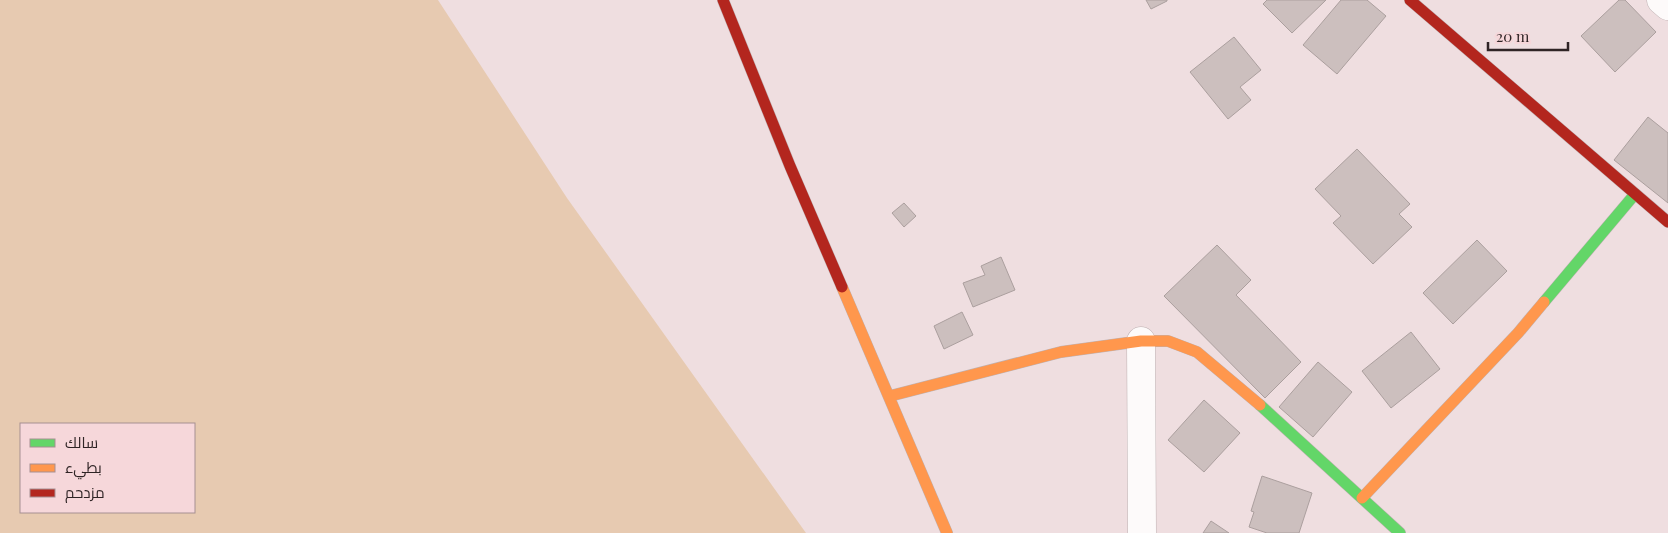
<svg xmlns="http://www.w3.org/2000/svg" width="1668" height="533" font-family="'Playfair Display',Cairo,serif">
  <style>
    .green { fill: #e7cab1; fill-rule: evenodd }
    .building { fill: #ccbfbe; stroke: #ab9f9e }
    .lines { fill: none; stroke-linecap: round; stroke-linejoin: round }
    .street-casing { stroke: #beb1b2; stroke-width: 29 }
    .fast-casing { stroke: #beb1b2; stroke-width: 12 }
    .slow-casing { stroke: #beb1b2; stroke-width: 12 }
    .jam-casing { stroke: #beb1b2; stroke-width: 12 }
    .street { stroke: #fdfafa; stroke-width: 28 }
    .fast { stroke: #63d668; stroke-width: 11 }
    .slow { stroke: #ff974d; stroke-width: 11 }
    .jam { stroke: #b3261e; stroke-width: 11 }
  </style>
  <rect width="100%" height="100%" fill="#efdee0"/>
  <path class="green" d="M0,0H438L567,198L806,533H0ZM21,424H194V512H21Z"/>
  <path class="building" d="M1146,0H1167V1L1151,9Z
    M1267,0H1326L1292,33L1263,4Z
    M1341,0H1367L1386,16L1337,74L1303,45Z
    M1619,0H1625L1656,32L1615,72L1581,36Z
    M1234,37L1261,70L1240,87L1251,100L1228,119L1190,72Z
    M1648,117L1668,133V203L1614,160Z
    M1357,149L1410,204L1399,214L1412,227L1373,264L1333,223L1341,216L1315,189Z
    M904,203L916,216L904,227L892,213Z
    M1477,240L1507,271L1453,324L1423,293Z
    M1217,245L1251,280L1236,295L1301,362L1265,398L1164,296Z
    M1001,257L1015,290L973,307L963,283L985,275L981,266Z
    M962,312L973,335L944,349L934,326Z
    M1411,332L1440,369L1391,408L1362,371Z
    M1318,362L1352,392L1313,437L1279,407Z
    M1204,400L1240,433L1204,472L1168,440Z
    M1262,476L1312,493L1299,533H1267L1249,527L1254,512L1251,511Z
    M1211,521L1229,533H1203Z"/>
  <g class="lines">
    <defs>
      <path id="street" d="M1661,0L1668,6
        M1141,341L1142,533"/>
      <path id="fast" d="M1544,302L1635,194
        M1260,405L1400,533"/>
      <path id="slow" d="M842,287L947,533
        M890,396L1061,352L1141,341H1168L1197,352L1260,405
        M1362,498L1518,333L1544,302"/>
      <path id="jam" d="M723,0L790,166L842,287
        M1410,0L1668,222"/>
    </defs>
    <use href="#street" class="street-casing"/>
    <use href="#fast" class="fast-casing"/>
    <use href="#slow" class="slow-casing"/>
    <use href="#jam" class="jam-casing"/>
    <use href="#street" class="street"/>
    <use href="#fast" class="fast"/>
    <use href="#slow" class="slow"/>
    <use href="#jam" class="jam"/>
  </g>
  <rect x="20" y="423" width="175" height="90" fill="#f6d7da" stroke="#a68f92"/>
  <rect x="30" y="439" width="25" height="8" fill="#63d668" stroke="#a68f92"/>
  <text x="65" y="448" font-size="15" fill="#2f2425">سالك</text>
  <rect x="30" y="464" width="25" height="8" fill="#ff974d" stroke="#a68f92"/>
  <text x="65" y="473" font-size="15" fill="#2f2425">بطيء</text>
  <rect x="30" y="489" width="25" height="8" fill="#b3261e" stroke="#a68f92"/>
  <text x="65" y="498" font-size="15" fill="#2f2425">مزدحم</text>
  <path d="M1488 42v8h80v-8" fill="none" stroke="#2f2425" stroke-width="2.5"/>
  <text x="1496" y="42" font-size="15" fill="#2f2425" stroke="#f6d7da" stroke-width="4" paint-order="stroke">20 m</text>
</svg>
